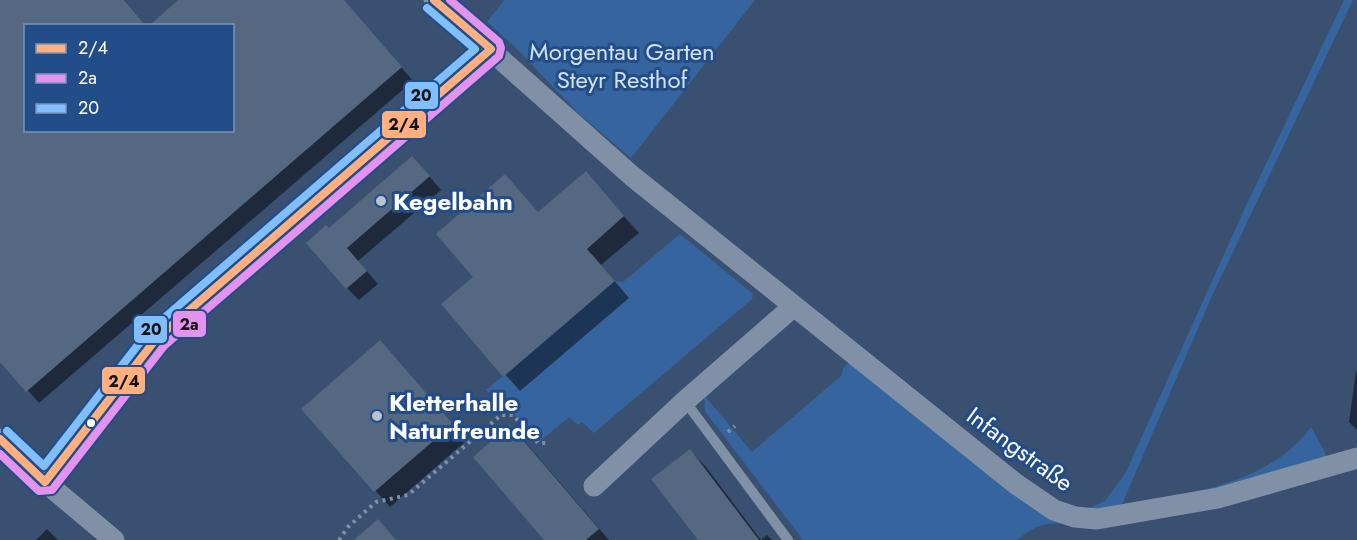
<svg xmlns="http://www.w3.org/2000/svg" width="1357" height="540" font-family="Jost,sans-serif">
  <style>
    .green { fill: #36649e }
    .shadow { fill: #0007 }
    .building { fill: #556882 }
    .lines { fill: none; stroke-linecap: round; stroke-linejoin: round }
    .path { stroke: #8090a6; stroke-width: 4; stroke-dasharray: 3 4.5; stroke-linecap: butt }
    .lane { stroke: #8090a6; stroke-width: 10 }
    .street { stroke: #8090a6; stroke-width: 21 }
    .bus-1-casing { stroke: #224d88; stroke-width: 12 }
    .bus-2-casing { stroke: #224d88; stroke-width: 12 }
    .bus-3-casing { stroke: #224d88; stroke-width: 12 }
    .bus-1 { stroke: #ffaf80; stroke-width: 8 }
    .bus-2 { stroke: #e392ed; stroke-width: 8 }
    .bus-3 { stroke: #80beff; stroke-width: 8 }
    .poi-dot { fill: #bac2cd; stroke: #224d88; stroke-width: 2 }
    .bus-dot { fill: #fff; stroke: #224d88; stroke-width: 2 }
    .labels { text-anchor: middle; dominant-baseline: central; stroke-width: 6; stroke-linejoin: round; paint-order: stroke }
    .park-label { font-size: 24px; fill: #d1e2f7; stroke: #224d88 }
    .poi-label { font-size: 24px; font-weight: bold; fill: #fff; stroke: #224d88; text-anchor: start }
    .street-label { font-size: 24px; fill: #fff; stroke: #224d88 }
    .line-badge { stroke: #224d88; stroke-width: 2 }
    .pale-badge-label { font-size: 16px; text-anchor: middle; font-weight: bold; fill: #111 }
  </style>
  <rect width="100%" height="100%" fill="#395071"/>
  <path class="green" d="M504,0H755L631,158L579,114L516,48L487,22Z
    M1344,0H1353L1212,296L1122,504L1125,506C1191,493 1269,484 1311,427L1328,458L1256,481L1106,513L1087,509L1105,501L1125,474L1244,210Z
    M680,234L753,294L752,299L594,433L582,422L578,425L569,417L539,442L515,415L486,390L615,281L623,282Z
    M852,360L1093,529C1058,523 1046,516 1017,540H803L710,418L705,411L704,395L752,452L842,375L843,368Z"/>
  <path class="shadow" d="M0,0H124L146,26H26V130H232V26L180,0H343L413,81L39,403L0,359Z
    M424,170L441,190L358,261L378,284L359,300L347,288L329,229Z
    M585,173L639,233L601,265L629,298L520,391L443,304L475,277L505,176L539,213Z
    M380,342L467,440L390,507L303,409Z
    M1356,372H1357V430L1349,422Z
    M510,427L526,443L609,540H546Z
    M690,451L706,467L761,540L767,535L772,540H700Z
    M47,529L58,540H36Z"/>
  <path class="building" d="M0,0H124L146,26H26V130H232V26H149L178,0H344L402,67L26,392L0,362Z
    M412,156L430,176L347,248L367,271L346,289L306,243L326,225L329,228Z
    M586,171L624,216L587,249L615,281L503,377L441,304L473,277L436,234L505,174L538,212Z
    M380,340L453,424L374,492L301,409Z
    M510,425L599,529L586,540H544L473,457Z
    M690,449L759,540H698L651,479Z
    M378,519L396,540H354Z"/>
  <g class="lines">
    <path class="path" d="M728,432L735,426
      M339,540L348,527L376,502L408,495L501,415H513L538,443H549"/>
    <path class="lane" d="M685,401L788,540"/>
    <path class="street" d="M434,0L632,176L1016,484L1054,510L1075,517L1097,519L1218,498L1357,458
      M0,439L45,482L114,540
      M45,482L156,339L491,49
      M594,486L685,401L794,306"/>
    <defs>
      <path id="bus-1" d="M0,439L45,482L156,339L491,49L434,0"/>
      <path id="bus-2" d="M0,454L39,491L52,490L164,346L499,56L501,48L499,42L450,0"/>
      <path id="bus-3" d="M7,431L44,466L148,332L475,49L427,8"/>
    </defs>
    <use href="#bus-1" class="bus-1-casing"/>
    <use href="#bus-2" class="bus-2-casing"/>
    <use href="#bus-3" class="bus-3-casing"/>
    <use href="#bus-1" class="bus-1"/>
    <use href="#bus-2" class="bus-2"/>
    <use href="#bus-3" class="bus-3"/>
  </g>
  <g class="poi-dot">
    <circle cx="381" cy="201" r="6"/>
    <circle cx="377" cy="416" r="6"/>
  </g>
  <circle class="bus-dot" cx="91" cy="423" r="5"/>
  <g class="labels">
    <g class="park-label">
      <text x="622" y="51">Morgentau Garten<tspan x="622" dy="28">Steyr Resthof</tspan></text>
    </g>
    <g class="poi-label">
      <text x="393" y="201">Kegelbahn</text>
      <text x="389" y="402">Kletterhalle<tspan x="389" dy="28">Naturfreunde</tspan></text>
    </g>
    <g class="street-label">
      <text transform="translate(1020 449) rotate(36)">Infangstraße</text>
    </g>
  </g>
  <g class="line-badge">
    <rect x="404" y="81" width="35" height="29" rx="6" fill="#80beff"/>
    <rect x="381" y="110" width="46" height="29" rx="6" fill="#ffaf80"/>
    <rect x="172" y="310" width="35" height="28" rx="6" fill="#e392ed"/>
    <rect x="133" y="315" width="35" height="29" rx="6" fill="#80beff"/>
    <rect x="101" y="366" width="45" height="29" rx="6" fill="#ffaf80"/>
  </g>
  <g class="pale-badge-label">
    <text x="421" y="101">20</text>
    <text x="404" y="130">2/4</text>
    <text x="189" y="330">2a</text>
    <text x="151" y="335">20</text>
    <text x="124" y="387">2/4</text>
  </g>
  <rect x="24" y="24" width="210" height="108" fill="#224d88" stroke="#7a94b8" stroke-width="1.5"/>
  <rect x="36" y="44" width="30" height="9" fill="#ffaf80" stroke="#7a94b8" stroke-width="1.5"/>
  <text x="78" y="54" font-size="18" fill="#ffffff">2/4</text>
  <rect x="36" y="74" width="30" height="9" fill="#e392ed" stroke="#7a94b8" stroke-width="1.5"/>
  <text x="78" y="84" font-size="18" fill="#ffffff">2a</text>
  <rect x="36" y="104" width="30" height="9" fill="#80beff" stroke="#7a94b8" stroke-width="1.5"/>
  <text x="78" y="114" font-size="18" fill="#ffffff">20</text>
</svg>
